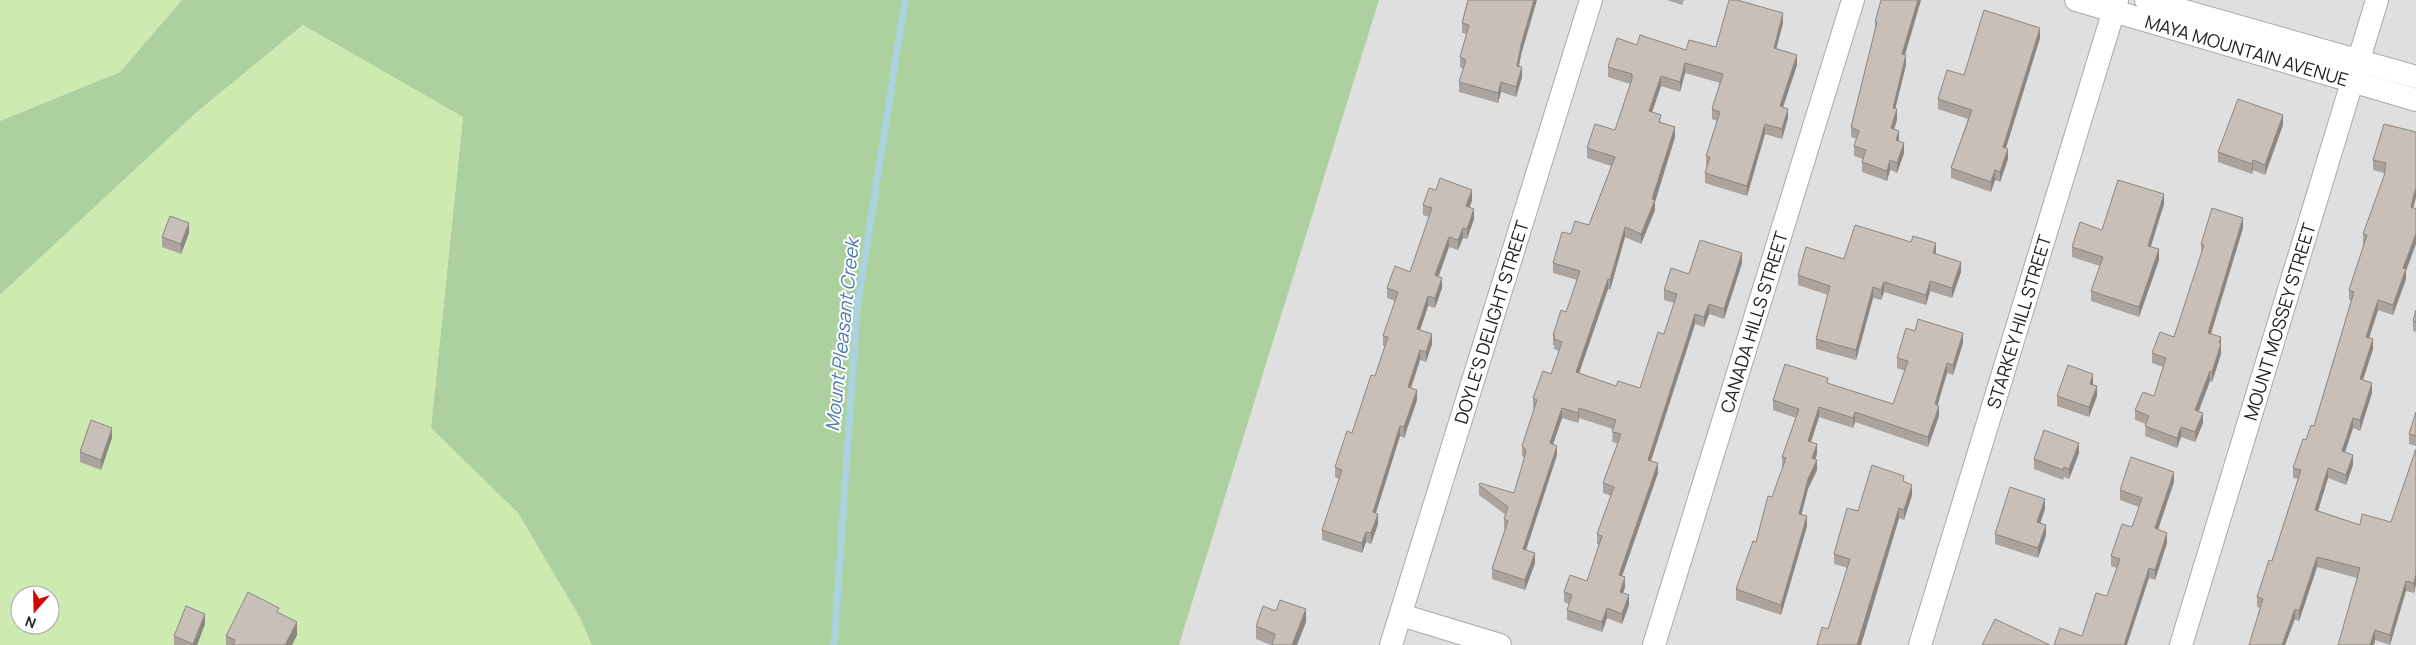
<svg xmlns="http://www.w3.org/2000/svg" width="2416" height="645" font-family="Manrope,sans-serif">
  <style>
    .residential { fill: #e0dfdf }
    .grass { fill: #cdebb0; fill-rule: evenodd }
    .forest { fill: #add19e }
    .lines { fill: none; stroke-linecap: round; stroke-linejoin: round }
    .stream { stroke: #aad3df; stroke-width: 7 }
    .minor-casing { stroke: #a9a9a9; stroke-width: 24 }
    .minor { stroke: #fff; stroke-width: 22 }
    .wall { fill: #aba49e }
    .shaded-wall { fill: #8b8681 }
    .building { fill: #c7bfb8; stroke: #8b8681 }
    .labels { text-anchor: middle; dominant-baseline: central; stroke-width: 4; stroke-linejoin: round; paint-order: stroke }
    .street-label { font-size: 18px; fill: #222; stroke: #fff }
    .water-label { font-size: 19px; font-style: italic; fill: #4a7aab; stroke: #fff }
  </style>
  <rect width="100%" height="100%" fill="#f2efe9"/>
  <path class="residential" d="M1379,0H2416V645H1179Z"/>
  <path class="grass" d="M0,0H182L120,72L0,121Z
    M303,25L463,116L431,428L518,513L579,616L592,645H0V295L198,111ZM20,595H50V625H20Z"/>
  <path class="forest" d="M182,0H1379L1179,645H592L579,616L518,513L431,428L463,117L303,25L198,111L0,295V121L120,72Z"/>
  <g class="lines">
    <path class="stream" d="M834,645L857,309L905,0"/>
    <defs>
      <g id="minor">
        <path id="s1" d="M2076,0L2416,100"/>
        <path d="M2146,0L2416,77"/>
        <path d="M1401,615L1500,645"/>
        <path id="s2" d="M1391,645L1591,0"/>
        <path id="s3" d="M1654,645L1853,0"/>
        <path id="s4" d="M1920,645L2117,0"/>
        <path id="s5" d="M2181,645L2377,0"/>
      </g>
    </defs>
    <use href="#minor" class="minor-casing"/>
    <use href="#minor" class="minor"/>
  </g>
  <path class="wall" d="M1468,0L1521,55L1519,66L1522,77L1516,97L1501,92L1498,103L1459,92V82L1463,69L1460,67V57L1467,34L1462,33V23Z
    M1667,0H1684L1682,5Z
    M1881,0H1921L1905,55L1906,65L1895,109L1897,120L1894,129L1904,153L1897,173L1890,170L1887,181L1862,172V162L1863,159L1854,156V146L1856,139L1851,137V127L1875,31V22Z
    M1783,23L1776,48L1797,65L1783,107L1788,118L1782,139L1765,134L1747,196L1705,183V173L1707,166H1706V156L1717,121L1712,119V109L1720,83L1685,73L1680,92L1661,86L1652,112L1675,137L1655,202V210L1641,244L1625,237L1610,290L1608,289L1579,373L1616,386L1640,388L1664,334L1674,303L1664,300V290L1689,274L1742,263L1724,319L1709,314L1704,327L1695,324L1651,461L1658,473L1622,576L1625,587L1623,593L1629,605L1622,624L1607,618L1602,632L1567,620V610L1569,604L1564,602V592L1587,581L1599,545L1597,544V534L1611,496L1603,493V483L1618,443L1612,442L1613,429L1579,418L1578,423L1562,418L1553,444L1557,455L1526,550L1535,563L1525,590L1492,579V569L1505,530L1504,529V519L1506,515L1479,495V485L1514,493L1525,458L1522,456V446L1534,409L1533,408V398L1551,374L1559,351L1554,349V345H1553V335L1566,312L1577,280L1553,273V263L1571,234L1589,225L1611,166L1587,158V148L1615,130L1630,84L1608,77V67L1637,45L1686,50L1716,47Z
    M2040,38L2006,148L2008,159L2000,182L1995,180L1991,192L1951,178V168L1968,119L1938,109V99L1964,75Z
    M2283,125L2265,175L2253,170L2252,174L2218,162V152Z
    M2416,132V197L2413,208L2406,271V279L2393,315L2378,310L2369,338L2373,349L2363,380L2372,393L2360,431L2353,428L2345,452L2353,465L2346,485L2328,478L2318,511L2360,525L2391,522L2416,449V584L2414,593L2406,591L2390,645L2375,640L2374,645H2338L2357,578L2317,567L2299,621L2257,607V597L2272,561L2298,479L2293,478V468L2306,440L2314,426L2351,301L2349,300V290L2364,244H2363V234L2384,176V173L2373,170V160Z
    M1436,190L1472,200L1470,207L1474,219L1467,239L1463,238L1458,250L1449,247L1439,276L1442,288L1435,308L1428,306L1420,330L1432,344L1426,362L1420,360L1411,388L1417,400L1404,438L1400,436L1376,513L1378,524L1371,544L1366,542L1362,553L1322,540V530L1339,479L1335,477V467L1352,433L1375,376L1385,346H1383V336L1395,301L1387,298V288L1410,272L1429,217L1423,215V205Z
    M2164,204L2150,246L2159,260L2139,317L2091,301V291L2100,266L2072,257V247L2102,230Z
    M2243,228L2211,334L2221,337V354L2212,382L2210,381L2199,411L2203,423L2195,442L2181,437L2177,448L2145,436L2146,424L2135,420V410L2154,396L2163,367L2152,363V353L2174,337L2201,255V244Z
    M189,233L181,254L162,247V237Z
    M1935,254L1961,272L1952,298L1930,291L1926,305L1884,292L1881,300L1873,298L1856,360L1816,349V339L1828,295L1798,285V275L1844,259Z
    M2416,310V332L2413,331V321Z
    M1915,331L1963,343L1953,375L1947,373L1937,405L1939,416L1928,447L1855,422L1853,428L1819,417L1811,442L1817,454L1815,460L1817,470L1808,489L1801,515L1807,526L1781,615L1736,600V589L1756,542L1783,467H1782V457L1796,418L1773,410V400L1828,384L1893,404L1905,371L1897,368V358Z
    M2093,385L2097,396L2089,417L2057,406V396Z
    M2416,412V446L2409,444V434Z
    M112,438L101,470L80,462V452Z
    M2079,453L2069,479L2064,477L2063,480L2034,469V459Z
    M1904,482L1912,495L1904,520L1899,518L1861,645H1817L1828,629L1848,568L1834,564V554L1858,511Z
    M2174,482L2158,530L2167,543L2155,580L2149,578L2082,636L2107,596L2117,568L2111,566V556L2132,527L2139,507L2120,500V490Z
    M2045,509L2040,523L2046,535L2038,558L1995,544V534Z
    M279,613L297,635L292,645H226V636Z
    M1306,622L1297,645H1271L1256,639V626Z
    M205,624L197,645H174V636Z"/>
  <path class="shaded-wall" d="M1534,0H1537L1521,55L1517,76V66L1521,45Z
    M1918,0H1921L1902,64V54Z
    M1783,13V23L1774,58V48Z
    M2040,28V38L2003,157V147Z
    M1797,55V65L1780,116V106Z
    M1906,55V65L1893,118V108Z
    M1685,63V73L1680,92V82Z
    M1522,67V77L1516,97V87Z
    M1661,76V86L1649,121V111Z
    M1501,82V92L1498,103V93Z
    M1788,109V118L1782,139V129Z
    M1897,109V120L1891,138V128Z
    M2283,115V125L2265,175V165Z
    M1765,124V134L1747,196V186Z
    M1675,127V137L1655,202V210L1641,244V234Z
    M1899,131V141L1896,150V140Z
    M1904,143V153L1897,173V163Z
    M2008,149V159L2000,182V172Z
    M1890,160V170L1887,181V171Z
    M2253,160V170L2252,174V164Z
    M1995,170V180L1991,192V182Z
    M2416,187V197L2411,217V207Z
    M1472,190V200L1466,216V206Z
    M2164,194V204L2148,256V246Z
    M1474,209V219L1467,239V229Z
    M2243,218V228L2208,343V333Z
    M189,223V233L181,254V244Z
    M1625,227V237L1610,290V280Z
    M1463,228V238L1458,250V240Z
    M2416,234V244L2406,271V279L2393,315V305L2403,268Z
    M1449,237V247L1435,285V275Z
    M1936,243V253L1933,263V253Z
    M2159,249V260L2139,317V307Z
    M1742,253V263L1724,319V309Z
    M1961,262V272L1952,298V288Z
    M1442,278V288L1435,308V298Z
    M1608,279V289L1576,382V372Z
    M1930,281V291L1926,305V295Z
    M1884,282V292L1881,300V290Z
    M1873,287V298L1856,360V350Z
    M1428,296V306L1417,339V329Z
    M2378,300V310L2366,347V337Z
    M1709,304V314L1704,327V317Z
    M1695,314V324L1648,470V460Z
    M1963,333V343L1953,375V365Z
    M1432,334V344L1426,362V352Z
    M2221,337V354L2212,382V372Z
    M2373,339V349L2360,389V379Z
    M1420,350V360L1408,397V387Z
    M1947,363V373L1935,414V404Z
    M2210,371V381L2195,420V410Z
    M2093,374V384L2090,394V384Z
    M2372,383V393L2360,431V420Z
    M2097,386V396L2089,417V407Z
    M1417,390V400L1404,438V427Z
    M1939,406V416L1928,447V437Z
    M1819,407V417L1808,451V441Z
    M1562,408V418L1550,453V443Z
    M1579,408V418L1578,423V413Z
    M1855,412V422L1853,428V418Z
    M2203,413V423L2195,442V432Z
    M2353,418V428L2342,461V451Z
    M1400,426V436L1373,522V512Z
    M2181,427V437L2177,448V438Z
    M112,428V438L101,470V460Z
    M2079,443V453L2069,479V469Z
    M1817,444V454L1812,468V458Z
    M1557,446V455L1523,559V549Z
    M2353,455V465L2346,485V475Z
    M1817,460V470L1808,489L1799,524V514L1808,479Z
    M1658,463V473L1619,585V575Z
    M2328,468V478L2315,520V510Z
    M2174,472V482L2155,538V528Z
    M1912,485V495L1904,520V510Z
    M2045,499V509L2037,532V522Z
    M1899,508V518L1861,645H1857Z
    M1378,514V524L1371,544V533Z
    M1807,516V526L1781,615V605Z
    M2046,525V535L2038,558V548Z
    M1366,532V542L1362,553V543Z
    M2167,533V543L2155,580V570Z
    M1535,553V563L1525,590V580Z
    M2317,557V567L2299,621V611Z
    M2149,568V578L2127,645H2124Z
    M2416,574V584L2414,593V583Z
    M1625,577V587L1620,601V592Z
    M2406,581V591L2390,645V635Z
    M1629,595V605L1622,624V614Z
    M1607,608V618L1602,632V622Z
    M1306,609V622L1297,645H1292Z
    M2295,609V619L2285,645H2282Z
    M205,614V624L197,645H193Z
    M297,622V635L292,645H285Z
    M2375,630V640L2374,645H2370Z"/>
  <path class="building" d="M1468,0H1534L1521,45L1517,66L1522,67L1516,87L1501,82L1498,93L1459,82L1466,60L1460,57L1469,25L1462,23Z
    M1729,0H1737L1783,13L1774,48L1797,55L1780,106L1788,109L1782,129L1765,124L1747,186L1705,173L1710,157L1706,156L1720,112L1712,109L1723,74L1685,63L1680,82L1661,76L1649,111L1661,115L1659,122L1675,127L1652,199L1655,200L1641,234L1625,227L1610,280L1608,279L1576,372L1616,386L1618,381L1640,388L1658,332L1664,334L1677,294L1664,290L1671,268L1689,274L1700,240L1742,253L1724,309L1709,304L1704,317L1695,314L1648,460L1658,463L1619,575L1625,577L1620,592L1629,595L1622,614L1607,608L1602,622L1567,610L1572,595L1564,592L1570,575L1587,581L1602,536L1597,534L1614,487L1603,483L1621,434L1612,432L1616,420L1579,408L1578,413L1562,408L1550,443L1557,446L1523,549L1535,553L1525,580L1492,569L1508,521L1504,519L1508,507L1479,485L1480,483L1514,493L1524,459L1526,450L1522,446L1537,400L1533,398L1543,371L1551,374L1562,342L1554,339L1555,336L1553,335L1561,310L1566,312L1580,271L1553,263L1562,232L1571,234L1575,221L1589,225L1615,157L1587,148L1595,124L1615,130L1632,79V74L1608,67L1617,38L1637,45L1640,35L1686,50L1689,40L1716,47Z
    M1881,0H1918L1902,54L1906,55L1893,108L1897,109L1891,128L1899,131L1896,140L1904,143L1897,163L1890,160L1887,171L1862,162L1866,150L1854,146L1859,131L1851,127L1877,22H1875Z
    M1984,10L2040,28L2003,147L2008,149L2000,172L1995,170L1991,182L1951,168L1972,110L1938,99L1947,70L1964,75Z
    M2238,99L2283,115L2265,165L2253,160L2252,164L2218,152Z
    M2384,124L2416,132V187L2411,207L2416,209V234L2403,268L2406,269L2393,305L2378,300L2366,337L2373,339L2360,379L2372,383L2360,420L2353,418L2342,451L2353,455L2346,475L2328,468L2315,510L2360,525L2362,514L2391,522L2416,449V574L2414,583L2406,581L2390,635L2375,630L2370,645H2338L2360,568L2317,557L2299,611L2295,609L2282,645H2249L2263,599L2257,597L2269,560L2272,561L2301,470L2293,468L2303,439L2306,440L2311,425L2314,426L2354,292L2349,290L2367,235L2363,234L2384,176L2386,163L2373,160Z
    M1440,178L1472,190L1466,206L1474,209L1467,229L1463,228L1458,240L1449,237L1435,275L1442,278L1435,298L1428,296L1417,329L1432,334L1426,352L1420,350L1408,387L1417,390L1404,427L1400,426L1373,512L1378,514L1371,533L1366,532L1362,543L1322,530L1342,470L1335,467L1347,431L1352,433L1371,375L1375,376L1388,337L1383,336L1398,292L1387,288L1395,266L1410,272L1432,208L1423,205L1429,188L1436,190Z
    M2118,180L2164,194L2148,246L2159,249L2139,307L2091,291L2103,257L2072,247L2080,222L2102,230Z
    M2212,208L2243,218L2208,333L2221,337L2219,343L2221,344L2212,372L2210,371L2195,410L2203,413L2195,432L2181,427L2177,438L2145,426L2149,416L2135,410L2143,392L2154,396L2166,358L2152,353L2160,332L2174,337L2204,245L2201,244Z
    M170,216L189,223L181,244L162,237Z
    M1855,225L1911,242L1913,236L1936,243L1933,253L1961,262L1952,288L1930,281L1926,295L1884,282L1881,290L1873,287L1856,350L1816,339L1830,286L1798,275L1806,247L1844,259Z
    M2416,310V322L2413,321Z
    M1918,319L1963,333L1953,365L1947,363L1935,404L1939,406L1928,437L1855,412L1853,418L1819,407L1808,441L1817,444L1812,458L1817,460L1808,479L1799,514L1807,516L1781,605L1736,589L1753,541L1756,542L1768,496L1772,497L1786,458L1782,457L1799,409L1773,400L1785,364L1828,378L1827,383L1893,404L1908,361L1897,358L1906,328L1915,331Z
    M2068,365L2093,374L2090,384L2097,386L2089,407L2057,396Z
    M2416,412V436L2409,434Z
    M91,420L112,428L101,460L80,452Z
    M2044,430L2079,443L2069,469L2064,467L2063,470L2034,459Z
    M2131,457L2174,472L2155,528L2167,533L2155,570L2149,568L2124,645H2054L2060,628L2082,636L2096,593L2107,596L2120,559L2111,556L2122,524L2132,527L2142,498L2120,490Z
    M1872,465L1904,476L1903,481L1912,485L1904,510L1899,508L1857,645H1817L1822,627L1828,629L1850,559L1834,554L1847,508L1858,511Z
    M2010,487L2045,499L2037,522L2046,525L2038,548L1995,534Z
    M248,592L279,608L277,612L297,622L285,645H233L235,640L226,636Z
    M1280,600L1306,609L1292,645H1272L1275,634L1256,626L1263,606L1276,611Z
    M186,606L205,614L193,644L174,636Z
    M1995,619L2050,645H1982Z"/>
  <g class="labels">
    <g class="street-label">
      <text stroke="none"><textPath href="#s1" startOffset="178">MAYA MOUNTAIN AVENUE</textPath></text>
      <text stroke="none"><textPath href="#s3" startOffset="338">CANADA HILLS STREET</textPath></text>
      <text stroke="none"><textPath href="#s2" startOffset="338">DOYLE'S DELIGHT STREET</textPath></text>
      <text stroke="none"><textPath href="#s4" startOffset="338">STARKEY HILL STREET</textPath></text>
      <text stroke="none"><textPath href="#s5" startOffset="338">MOUNT MOSSEY STREET</textPath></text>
    </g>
    <g class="water-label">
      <text transform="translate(842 335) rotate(-84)">Mount Pleasant Creek</text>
    </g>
  </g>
  <g transform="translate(35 610) rotate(200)"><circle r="24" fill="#ffffff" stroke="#a7a7a7"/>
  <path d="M0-4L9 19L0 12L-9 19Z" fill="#d40000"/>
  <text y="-8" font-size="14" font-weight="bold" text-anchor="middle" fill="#222222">N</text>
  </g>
</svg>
